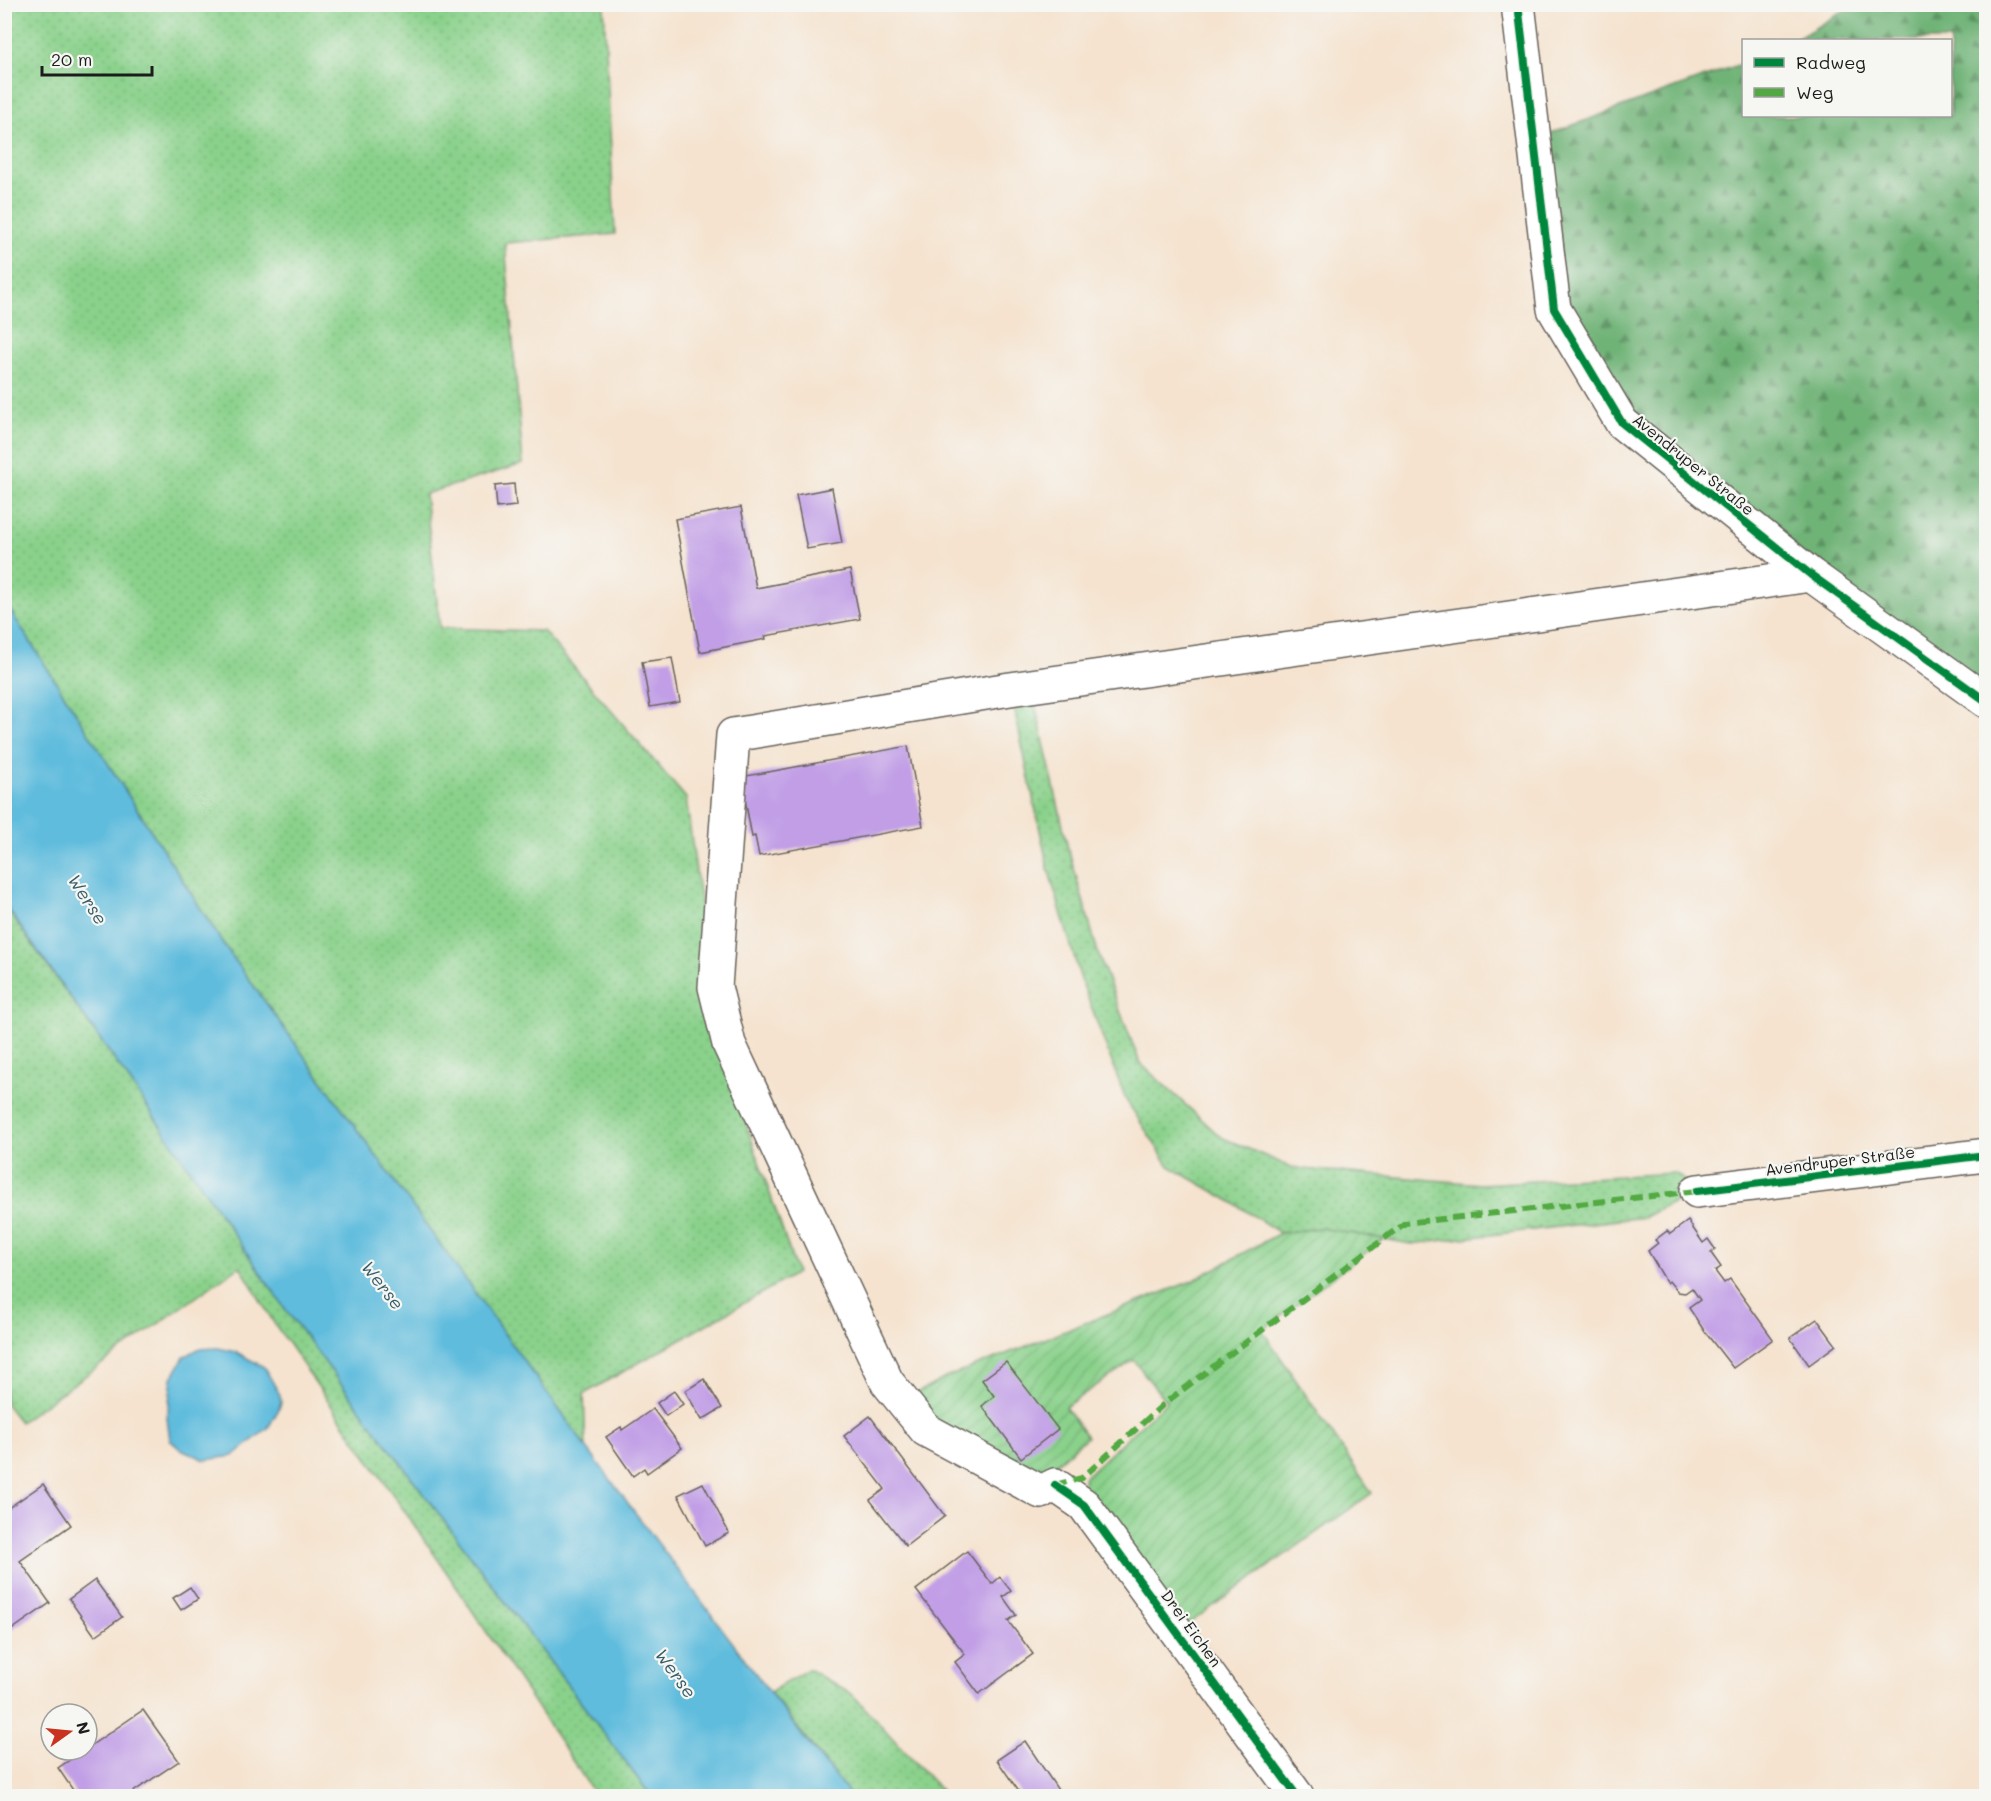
<svg xmlns="http://www.w3.org/2000/svg" width="1991" height="1801" font-family="Mali,sans-serif">
  <style>
    .grass { fill: url(#grass-dots); stroke: #537654; stroke-width: 1.5 }
    .forest { fill: url(#forest-firs); stroke: #46684a; stroke-width: 1.5 }
    .garden { fill: url(#garden-furrows); stroke: #537654; stroke-width: 1.5 }
    .water { fill: #5ebcdd; stroke: #3d6c7c; stroke-width: 1.5 }
    .building { fill: #c19ee6 }
    .lines { fill: none; stroke-linecap: round; stroke-linejoin: round }
    .minor-casing { stroke: #68625b; stroke-width: 36 }
    .minor { stroke: #fff; stroke-width: 33 }
    .quiet { stroke: #52a943; stroke-width: 6; stroke-dasharray: 12 6; stroke-linecap: butt }
    .cycleway-casing { stroke: #f6f6f2; stroke-width: 11 }
    .cycleway { stroke: #00873e; stroke-width: 8 }
    .labels { text-anchor: middle; dominant-baseline: central; stroke-width: 4.5; stroke-linejoin: round; paint-order: stroke }
    .street-label { font-size: 16px; fill: #1c1c1c; stroke: #f6f6f2 }
    .water-label { font-size: 18px; font-style: italic; fill: #365c69; stroke: #f6f6f2 }
  </style>
  <defs>
    <pattern id="grass-dots" width="8" height="8" patternUnits="userSpaceOnUse" patternTransform="scale(1.5)"><rect width="8" height="8" fill="#8ad18b"/><path d="M2 2h.1M6 6h.1" fill="none" stroke="#76b377" stroke-width="1.8" stroke-linecap="round"/></pattern>
    <pattern id="forest-firs" width="22" height="20" patternUnits="userSpaceOnUse" patternTransform="scale(1.5)"><rect width="22" height="20" fill="#6fb377"/><path d="M5 1l3.5 6h-7zM16 11l3.5 6h-7z" fill="#5a9161"/></pattern>
    <pattern id="garden-furrows" width="10" height="10" patternUnits="userSpaceOnUse" patternTransform="scale(1.5)"><rect width="10" height="10" fill="#8ad18b"/><path d="M-1 1l2-2M0 10L10 0M9 11l2-2" fill="none" stroke="#76b377"/></pattern>
  </defs>
  <rect width="100%" height="100%" fill="#f6f6f2"/>
  <filter id="ink" filterUnits="userSpaceOnUse"><feTurbulence type="fractalNoise" baseFrequency=".0167" numOctaves="2"/><feDisplacementMap in="SourceGraphic" scale="12" xChannelSelector="R" yChannelSelector="G"/><feConvolveMatrix kernelMatrix="1 2 1 2 8 2 1 2 1" color-interpolation-filters="sRGB"/></filter>
  <filter id="wash" filterUnits="userSpaceOnUse"><feTurbulence type="fractalNoise" baseFrequency=".008" numOctaves="4" result="noise"/><feDisplacementMap in="SourceGraphic" scale="24" xChannelSelector="R" yChannelSelector="G"/><feGaussianBlur stdDeviation="1.35" result="paint"/><feColorMatrix in="noise" values="0 0 0 0 0 0 0 0 0 0 0 0 0 0 0 0 0 1.4 0 .05"/><feComposite in="paint" operator="in"/></filter>
  <g filter="url(#wash)">
    <rect width="100%" height="100%" fill="#f5e3cf"/>
    <path class="grass" d="M4,5H604L615,234L505,243L523,464L425,494L440,628L543,631L686,798L720,1047L797,1273L584,1394L586,1447L222,942L8,607L4,593Z
      M1031,686L1068,848L1099,956L1140,1063L1221,1137L1293,1168L1480,1184L1675,1173L1697,1191L1644,1217L1411,1244L1320,1228L1280,1233L1232,1202L1169,1166L1126,1100L1081,980L1048,868L1010,689Z
      M4,905L131,1083L288,1313L651,1796H596L441,1564L274,1323L240,1266L20,1422L5,1403Z
      M808,1669L853,1695L946,1796H851L770,1692Z"/>
    <path class="forest" d="M1853,5H1986V701L1622,423L1554,309L1532,140L1743,63L1744,116H1950V40H1795Z"/>
    <path class="garden" d="M1320,1228L1384,1239L1262,1330L1372,1493L1178,1631L1084,1504L1083,1478L1166,1402L1134,1360L1065,1407L1087,1437L1037,1480L947,1435L912,1396L945,1378L1192,1281L1280,1233Z"/>
    <path class="water" d="M4,594L8,607L222,942L586,1447L804,1738L851,1796H651L288,1313L131,1083L5,905Z
      M218,1348L236,1352L264,1367L279,1393L281,1402L279,1409L268,1428L233,1456L205,1460L179,1448L170,1440L167,1418L172,1378L184,1357L198,1349Z"/>
    <g id="blocks">
      <path class="building" d="M514,484L516,506L497,508L495,486Z
        M832,488L842,543L807,549L796,495Z
        M741,507L756,588L850,570L860,619L765,636L766,639L700,652L675,519Z
        M672,658L680,702L650,707L642,662Z
        M908,746L923,826L759,856L755,836L752,837L741,777Z
        M1688,1221L1703,1243L1708,1239L1715,1249L1711,1253L1721,1267L1715,1271L1724,1283L1730,1279L1773,1339L1733,1368L1705,1332L1689,1308L1700,1300L1692,1288L1685,1293L1678,1292L1669,1281L1667,1283L1648,1251L1658,1243L1655,1240L1667,1231L1670,1234Z
        M1817,1319L1836,1345L1809,1365L1790,1338Z
        M1006,1362L1058,1429L1021,1458L982,1406L994,1396L982,1380Z
        M704,1379L722,1408L702,1420L685,1391Z
        M674,1391L683,1404L666,1416L657,1403Z
        M653,1409L682,1448L647,1473L644,1468L633,1476L606,1437L621,1427L622,1430Z
        M870,1416L945,1516L906,1546L870,1500L885,1489L844,1436Z
        M703,1483L729,1533L705,1546L678,1495Z
        M43,1484L71,1525L20,1561L50,1603L4,1635V1511Z
        M967,1551L992,1584L1000,1577L1011,1591L1003,1597L1016,1615L1008,1621L1033,1654L979,1694L955,1662L965,1654L916,1590Z
        M95,1580L122,1617L95,1636L69,1599Z
        M190,1587L198,1599L181,1610L173,1598Z
        M143,1710L179,1761L127,1796H77L58,1768Z
        M1025,1741L1062,1796H1022L997,1760Z"/>
    </g>
  </g>
  <g filter="url(#ink)">
    <use href="#blocks" fill-opacity="0" stroke="#68625b" stroke-width="1.5"/>
    <g class="lines">
      <defs>
        <path id="minor" d="M1518,4L1554,309L1622,423L1811,575L1986,701
          M1697,1191L1986,1155
          M1297,1796L1084,1505L1055,1485L1041,1492L926,1430L887,1382L729,1044L715,987L733,735L1010,689L1811,575"/>
      </defs>
      <use href="#minor" class="minor-casing"/>
      <use href="#minor" class="minor"/>
      <path class="quiet" d="M1055,1485L1082,1478L1166,1402L1405,1223L1697,1191"/>
      <defs>
        <path id="cycleway" d="M1518,4L1554,309L1622,423L1811,575L1986,701
          M1697,1191L1986,1155
          M1055,1485L1084,1505L1297,1796"/>
      </defs>
      <use href="#cycleway" class="cycleway-casing"/>
      <use href="#cycleway" class="cycleway"/>
    </g>
  </g>
  <g class="labels">
    <g class="street-label">
      <text transform="translate(1694 464) rotate(39)">Avendruper Straße</text>
      <text transform="translate(1840 1160) rotate(-7)">Avendruper Straße</text>
      <text transform="translate(1192 1628) rotate(54)">Drei Eichen</text>
    </g>
    <g class="water-label">
      <text transform="translate(88 899) rotate(57)">Werse</text>
      <text transform="translate(383 1285) rotate(52)">Werse</text>
      <text transform="translate(676 1673) rotate(54)">Werse</text>
    </g>
  </g>
  <rect width="1991" height="1801" fill="none" stroke="#f6f6f2" stroke-width="24"/>
  <rect x="1742" y="39" width="210" height="78" fill="#f6f6f2" stroke="#9f9f9c" stroke-width="1.5"/>
  <rect x="1754" y="58" width="30" height="9" fill="#00873e" stroke="#9f9f9c" stroke-width="1.5"/>
  <text x="1796" y="69" font-size="18" fill="#1c1c1c">Radweg</text>
  <rect x="1754" y="88" width="30" height="9" fill="#52a943" stroke="#9f9f9c" stroke-width="1.5"/>
  <text x="1796" y="99" font-size="18" fill="#1c1c1c">Weg</text>
  <g transform="translate(69 1732) rotate(75)"><circle r="28" fill="#f6f6f2" stroke="#9f9f9c" stroke-width="1.5"/>
  <path d="M0-4.5L10 22L0 15L-10 22Z" fill="#c8321e"/>
  <text y="-9" font-size="16" font-weight="bold" text-anchor="middle" fill="#1c1c1c">N</text>
  </g>
  <path d="M42 66v9h110v-9" fill="none" stroke="#1c1c1c" stroke-width="3"/>
  <text x="51" y="66" font-size="18" fill="#1c1c1c" stroke="#f6f6f2" stroke-width="4.5" paint-order="stroke">20 m</text>
</svg>
